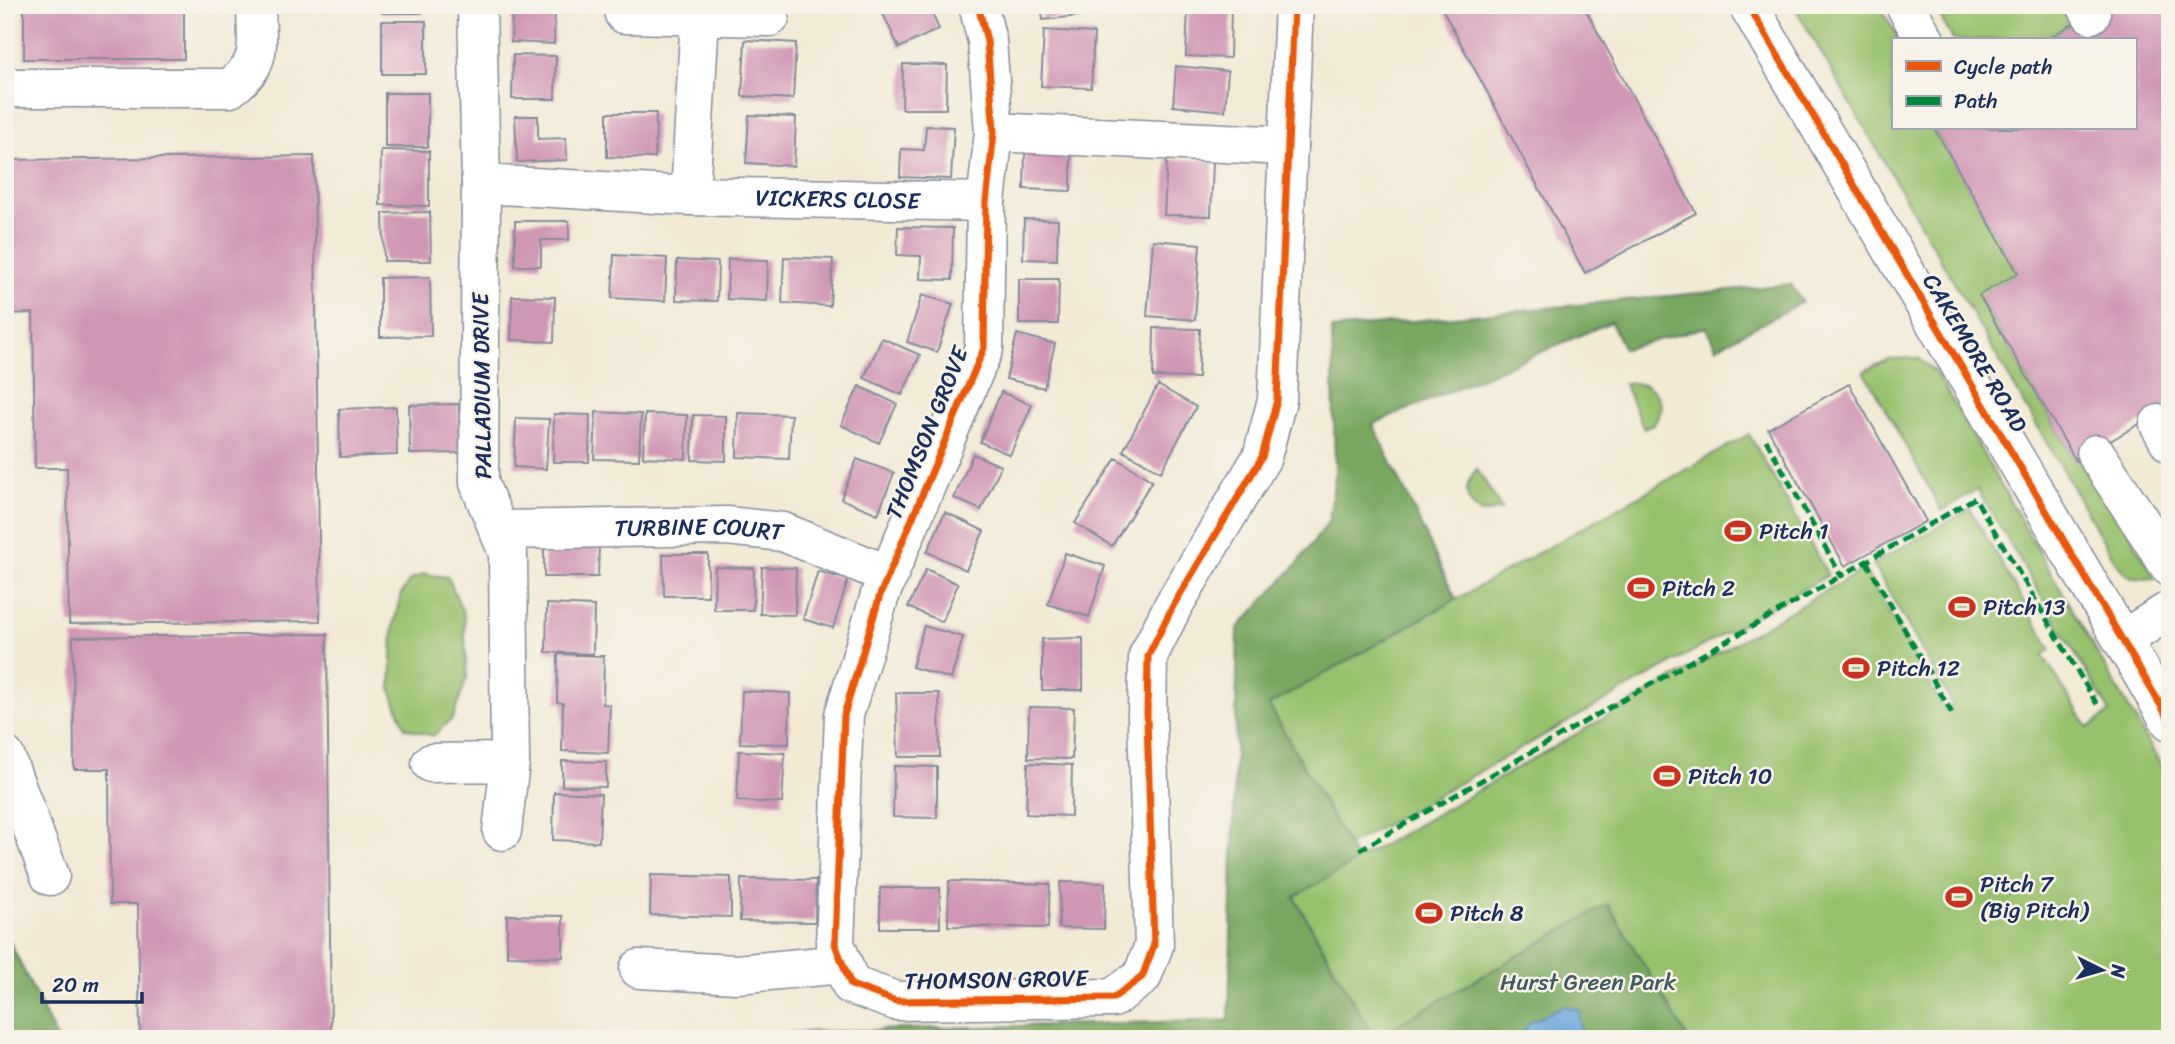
<svg xmlns="http://www.w3.org/2000/svg" width="2175" height="1044" font-family="Sriracha,sans-serif">
  <style>
    .green { fill: #98c16d; stroke: #5a7866; stroke-width: 2 }
    .forest { fill: #7aa760; stroke: #4a6b5f; stroke-width: 2 }
    .water { fill: #67a6d9; stroke: #416a9c; stroke-width: 2 }
    .building { fill: #d096b6 }
    .lines { fill: none; stroke-linecap: round; stroke-linejoin: round }
    .minor-casing { stroke: #868c9a; stroke-width: 41 }
    .major-casing { stroke: #868c9a; stroke-width: 41 }
    .minor { stroke: #fff; stroke-width: 38 }
    .major { stroke: #fff; stroke-width: 38 }
    .quiet { stroke: #00873e; stroke-width: 5; stroke-dasharray: 10 5; stroke-linecap: butt }
    .cycleway-casing { stroke: #f7f3e8; stroke-width: 11 }
    .cycleway { stroke: #e8590c; stroke-width: 7 }
    .labels { text-anchor: middle; dominant-baseline: central; stroke-width: 5; stroke-linejoin: round; paint-order: stroke }
    .street-label { font-size: 23px; fill: #1b2f5e; stroke: #f7f3e8 }
    .poi-label { font-size: 23px; fill: #1b2f5e; stroke: #f7f3e8; text-anchor: start }
    .park-label { font-size: 23px; fill: #405b62; stroke: #f7f3e8 }
  </style>
  <rect width="100%" height="100%" fill="#f7f3e8"/>
  <filter id="ink" filterUnits="userSpaceOnUse"><feTurbulence type="fractalNoise" baseFrequency=".0143" numOctaves="2"/><feDisplacementMap in="SourceGraphic" scale="14" xChannelSelector="R" yChannelSelector="G"/><feConvolveMatrix kernelMatrix="1 2 1 2 8 2 1 2 1" color-interpolation-filters="sRGB"/></filter>
  <filter id="wash" filterUnits="userSpaceOnUse"><feTurbulence type="fractalNoise" baseFrequency=".00686" numOctaves="4" result="noise"/><feDisplacementMap in="SourceGraphic" scale="28" xChannelSelector="R" yChannelSelector="G"/><feGaussianBlur stdDeviation="1.57" result="paint"/><feColorMatrix in="noise" values="0 0 0 0 0 0 0 0 0 0 0 0 0 0 0 0 0 1.4 0 .05"/><feComposite in="paint" operator="in"/></filter>
  <g filter="url(#wash)">
    <rect width="100%" height="100%" fill="#f2ead5"/>
    <path class="green" d="M1797,5H1879L1900,40H1893V128H1934L2018,273L1980,296L2075,461L2085,456L2155,578C2134,581 2125,577 2114,559L1797,11Z
      M1934,5H2069L2078,21L2045,40H1953Z
      M1918,358L1937,374L2170,780V1039H731L802,1032L987,1027L1374,1038L1294,896L1864,569L1945,711L1953,705L1873,564L1970,509L2051,650L2043,655L2088,728L2110,712L1984,500L1977,489L1942,511L1864,371L1890,359Z
      M1624,383C1646,383 1654,385 1662,406L1655,423L1644,429Z
      M1749,434L1828,575L1348,846L1269,705Z
      M1477,469L1502,509L1481,513C1463,501 1463,485 1477,469Z
      M424,574L448,577L464,615L467,677L453,718L433,736L405,728L391,689L393,627L401,594L410,580Z"/>
    <path class="forest" d="M1791,284L1802,302L1716,348L1706,327L1624,349L1611,322L1373,424L1456,599L1269,705L1357,861L1294,897L1374,1038L1608,904L1688,1039H731L802,1032L1229,1020L1238,628L1297,564L1329,521L1335,474L1332,329Z
      M5,932L57,1039H5Z"/>
    <path class="water" d="M1563,1006L1580,1010V1039H1517L1532,1021Z"/>
    <g id="blocks">
      <path class="building" d="M24,5H184V59H24Z
        M382,5H422V13H382Z
        M512,5H555L554,44L511,42Z
        M885,5H928L939,29L899,48L880,7Z
        M1041,5H1085L1086,15L1043,20Z
        M1188,5L1231,6L1230,58L1186,56Z
        M1440,5H1583L1696,213L1585,273Z
        M2105,5H2170V406L2076,461L1979,295L2018,273L1934,128H2135V40H2045Z
        M382,21H426V74H382Z
        M1044,30L1094,33L1091,88L1041,86Z
        M745,40L796,43L793,99L742,96Z
        M513,55L556,56L555,99H512Z
        M903,64L947,65L946,109H902Z
        M1176,66L1228,71L1225,111L1173,106Z
        M385,93H428V147H385Z
        M607,113H656L655,158L607,157Z
        M749,115L796,117L794,166L746,163Z
        M515,116H538V139L566,138L567,160L517,162Z
        M926,126L954,127L951,179L900,177L901,149L924,150Z
        M381,150L429,151V206L380,205Z
        M1025,153L1071,155V191L1024,189Z
        M314,156L320,621L69,624L67,468H35L33,313L5,314V160Z
        M1167,159L1213,161L1211,216L1164,215Z
        M430,212L431,261H384L383,213Z
        M1024,219L1058,220L1057,260L1023,259Z
        M515,221H569V240H541V266H515Z
        M898,227L953,228L952,280L920,279L921,256L897,255Z
        M1153,240L1200,244L1195,320L1147,316Z
        M614,255L667,258L665,301L612,298Z
        M784,257L833,259L830,306L782,303Z
        M728,259L768,260L767,301L727,299Z
        M677,260L718,262L717,301L676,300Z
        M430,277L431,336L380,337V278Z
        M1019,279H1059L1058,324H1019Z
        M922,295L953,304L937,352L907,342Z
        M512,296L555,297L554,342L511,340Z
        M1154,328L1200,329L1198,378L1153,377Z
        M1017,334L1055,344L1044,388L1006,379Z
        M882,338L920,355L902,395L864,378Z
        M1849,384L1926,521L1845,566L1768,429Z
        M1158,385L1196,407L1161,472L1123,451Z
        M859,386L897,404L879,443L841,425Z
        M1001,392L1032,405L1010,455L980,442Z
        M459,404L460,453L410,454L409,405Z
        M396,407L397,455L340,457L339,409Z
        M596,412L641,414L639,460L594,459Z
        M738,413L791,415L789,459L737,457Z
        M554,414L590,415L589,462H553Z
        M645,414L687,415L686,459L643,457Z
        M693,415L726,416V461L692,460Z
        M516,418L549,419L546,469L514,467Z
        M973,454L1001,466L981,510L954,498Z
        M1116,458L1152,481L1112,546L1075,523Z
        M857,459L894,473L878,514L841,499Z
        M945,512L984,531L966,570L927,552Z
        M544,542H599L598,577H544Z
        M1065,553L1105,566L1089,617L1048,604Z
        M663,554H708V596H664Z
        M715,567L754,568L753,610H714Z
        M762,567L796,568L795,615L760,614Z
        M926,569L958,584L942,622L908,607Z
        M818,571L848,580L833,628L803,619Z
        M547,604L594,606L593,654L546,652Z
        M924,626L963,637L951,679L912,667Z
        M327,634L331,1036L140,1039L138,904H110L109,769H74L73,637Z
        M1083,638V690H1042V639Z
        M558,654L604,656L603,704L610,705L608,753L562,751L563,703L557,702Z
        M742,691L790,693L789,744L740,743Z
        M896,693H939L940,757H898Z
        M1029,707L1074,708L1072,759L1028,758Z
        M739,751L785,753L782,803L737,801Z
        M562,761L606,762V787L562,786Z
        M1028,763L1072,765L1071,816L1026,814Z
        M894,766L937,767V818L893,817Z
        M554,792L601,794L599,842L553,840Z
        M651,875L731,877V917L650,915Z
        M741,879L816,880L815,922L740,921Z
        M949,881L1050,884L1048,928L948,926Z
        M1060,882L1105,883L1104,929L1059,928Z
        M880,888H940V928H880Z
        M507,915L563,916V957L507,956Z"/>
    </g>
  </g>
  <g filter="url(#ink)">
    <use href="#blocks" fill-opacity="0" stroke="#868c9a" stroke-width="2"/>
    <g class="lines">
      <defs>
        <g id="minor">
          <path d="M477,5L481,184L479,483L508,553L510,762"/>
          <path d="M978,5L987,41L994,132L986,202L984,348L880,595L844,715L835,944L851,985L896,1001L1113,998L1142,977L1154,945L1147,718L1148,656L1173,606L1262,457L1277,400L1294,5"/>
          <path d="M1905,5L1925,40"/>
          <path d="M2086,5L2091,14"/>
          <path d="M624,14L770,17"/>
          <path d="M5,88H230C265,62 256,45 256,5"/>
          <path d="M994,132L1288,146"/>
          <path id="s1" d="M481,184L690,196L986,202"/>
          <path d="M690,196L700,15"/>
          <path d="M2159,424L2170,443"/>
          <path d="M2096,454L2170,567"/>
          <path id="s2" d="M499,530L727,526L783,532L889,575"/>
          <path d="M2122,640L2170,610"/>
          <path d="M5,756L50,876"/>
          <path d="M431,763L510,762L502,831"/>
          <path d="M639,969L737,974L843,964"/>
        </g>
        <path id="major" d="M1748,5L2170,721"/>
      </defs>
      <use href="#minor" class="minor-casing"/>
      <use href="#major" class="major-casing"/>
      <use href="#minor" class="minor"/>
      <use href="#major" class="major"/>
      <path class="quiet" d="M1766,440L1841,576L1975,498L2098,706
        M1866,561L1954,717
        M1359,850L1841,576
        M5,1029L10,1039"/>
      <defs>
        <path id="cycleway" d="M978,5L987,41L994,132L986,202L984,348L880,595L844,715L835,944L851,985L896,1001L1113,998L1142,977L1154,945L1147,718L1148,656L1173,606L1262,457L1277,400L1294,6
          M1748,5L2170,721"/>
      </defs>
      <use href="#cycleway" class="cycleway-casing"/>
      <use href="#cycleway" class="cycleway"/>
    </g>
  </g>
  <defs>
    <symbol id="stadium-bare" viewBox="-9 -9 18 18"><path d="M0-5a6.5 5 0 1 0 0 10a6.5 5 0 1 0 0-10ZM-3.5-1.8h7v3.6h-7Z" fill="#c8321e" stroke="#f7f3e8" stroke-width="2.5" paint-order="stroke"/></symbol>
  </defs>
  <g fill-rule="evenodd">
    <use href="#stadium-bare" x="1719" y="512" width="38" height="38"/>
    <use href="#stadium-bare" x="1622" y="569" width="38" height="38"/>
    <use href="#stadium-bare" x="1943" y="588" width="38" height="38"/>
    <use href="#stadium-bare" x="1837" y="649" width="38" height="38"/>
    <use href="#stadium-bare" x="1648" y="757" width="38" height="38"/>
    <use href="#stadium-bare" x="1940" y="878" width="38" height="38"/>
    <use href="#stadium-bare" x="1410" y="894" width="38" height="38"/>
  </g>
  <g class="labels">
    <g class="street-label">
      <text stroke="none"><textPath href="#s1" startOffset="357">VICKERS CLOSE</textPath></text>
      <text transform="translate(1975 353) rotate(59)">CAKEMORE ROAD</text>
      <text transform="translate(482 386) rotate(-91)">PALLADIUM DRIVE</text>
      <text transform="translate(927 433) rotate(-68)">THOMSON GROVE</text>
      <text stroke="none"><textPath href="#s2" startOffset="200">TURBINE COURT</textPath></text>
      <text transform="translate(996 980) rotate(-1)">THOMSON GROVE</text>
    </g>
    <g class="poi-label">
      <text x="1759" y="531">Pitch 1</text>
      <text x="1662" y="588">Pitch 2</text>
      <text x="1983" y="607">Pitch 13</text>
      <text x="1877" y="668">Pitch 12</text>
      <text x="1688" y="776">Pitch 10</text>
      <text x="1980" y="884">Pitch 7<tspan x="1980" dy="26">(Big Pitch)</tspan></text>
      <text x="1450" y="913">Pitch 8</text>
    </g>
    <g class="park-label">
      <text x="1588" y="982">Hurst Green Park</text>
    </g>
  </g>
  <rect width="2175" height="1044" fill="none" stroke="#f7f3e8" stroke-width="28"/>
  <rect x="1892" y="38" width="245" height="91" fill="#f7f3e8" stroke="#9fa5b1" stroke-width="2"/>
  <rect x="1906" y="61" width="35" height="10" fill="#e8590c" stroke="#9fa5b1" stroke-width="2"/>
  <text x="1954" y="74" font-size="21" fill="#1b2f5e">Cycle path</text>
  <rect x="1906" y="96" width="35" height="10" fill="#00873e" stroke="#9fa5b1" stroke-width="2"/>
  <text x="1954" y="108" font-size="21" fill="#1b2f5e">Path</text>
  <g transform="translate(2102 970) rotate(95)" stroke="#f7f3e8" stroke-width="5" paint-order="stroke">
  <path d="M0-5L12 26L0 18L-12 26Z" fill="#1b2f5e"/>
  <text y="-10" font-size="19" font-weight="bold" text-anchor="middle" fill="#1b2f5e">N</text>
  </g>
  <path d="M42 992v10h100v-10" fill="none" stroke="#1b2f5e" stroke-width="3.5"/>
  <text x="52" y="992" font-size="21" fill="#1b2f5e" stroke="#f7f3e8" stroke-width="5" paint-order="stroke">20 m</text>
</svg>
